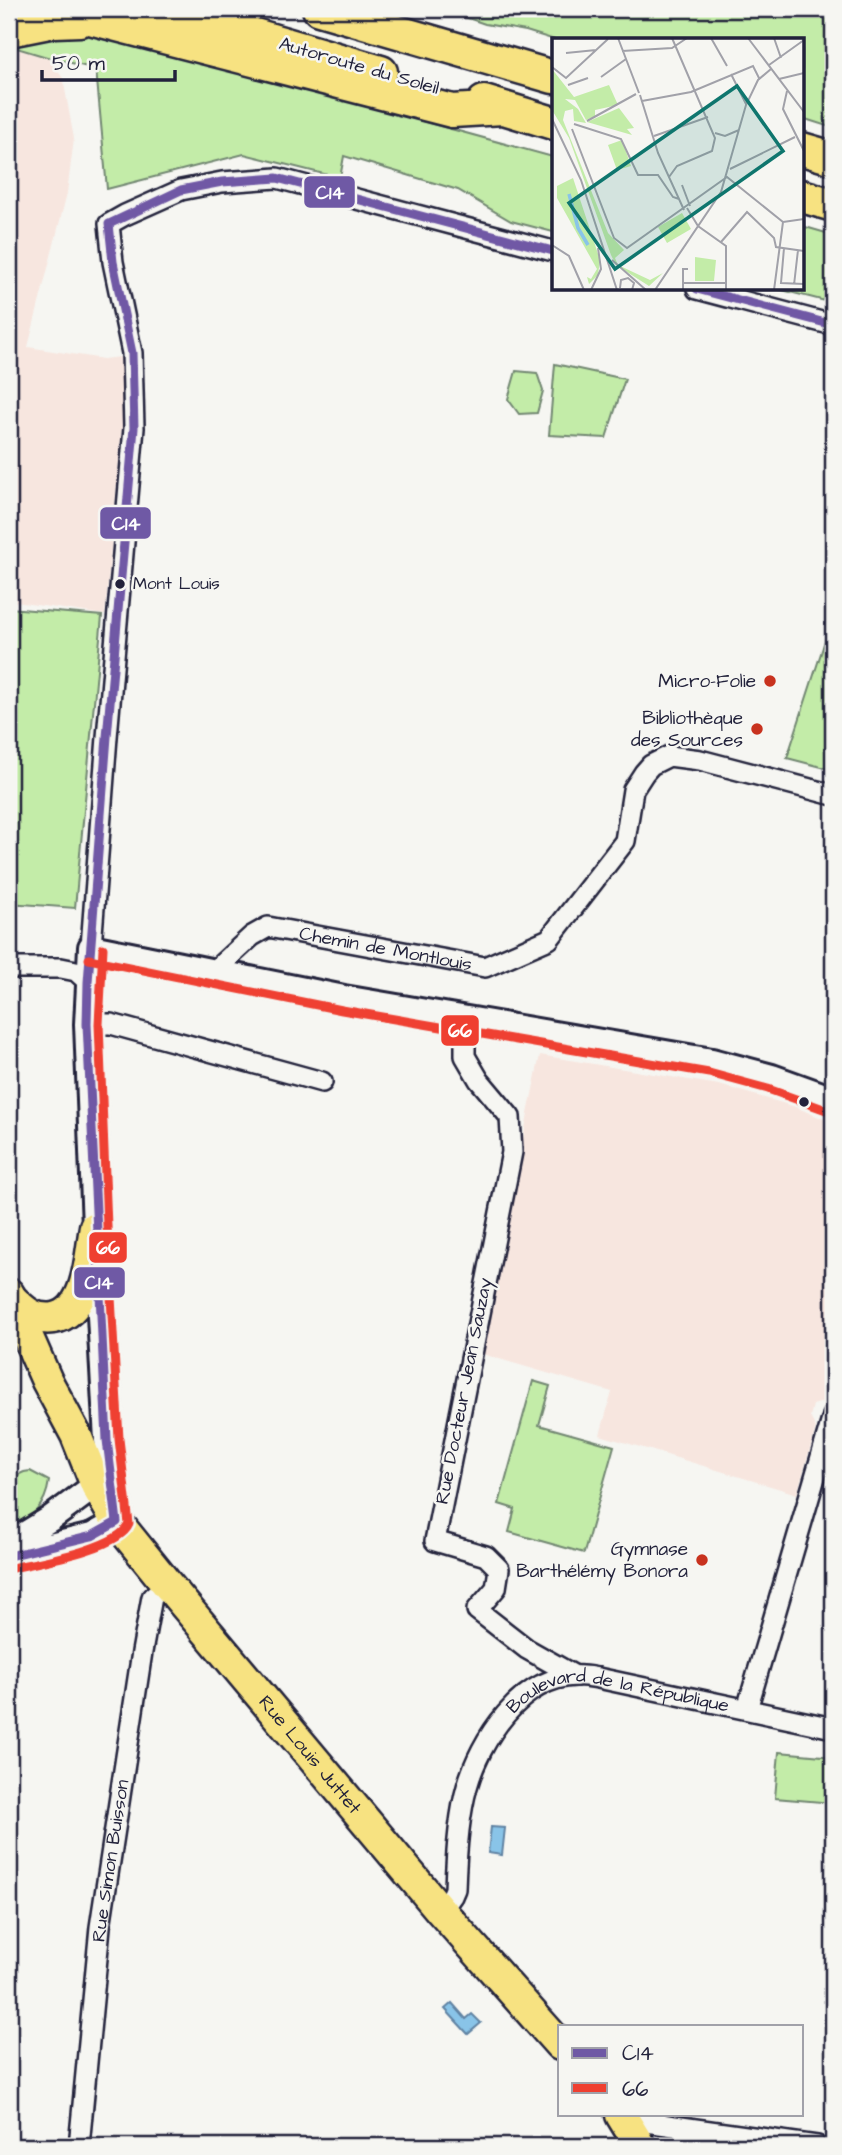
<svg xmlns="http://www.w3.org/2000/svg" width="842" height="2155" font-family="'Architects Daughter',sans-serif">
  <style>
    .built { fill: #f7e6df }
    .green { fill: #c3eca8; stroke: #728772; stroke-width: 2 }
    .water { fill: #89c4e8; stroke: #6083a3; stroke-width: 2 }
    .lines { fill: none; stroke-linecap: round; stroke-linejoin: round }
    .stream { stroke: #6083a3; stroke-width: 5 }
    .minor-casing { stroke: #22223b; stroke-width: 24 }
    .tertiary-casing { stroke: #22223b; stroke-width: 30 }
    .primary-casing { stroke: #22223b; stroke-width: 35 }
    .trunk-casing { stroke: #22223b; stroke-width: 37 }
    .minor { stroke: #f6f6f2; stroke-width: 19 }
    .tertiary { stroke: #f6f6f2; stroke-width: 24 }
    .primary { stroke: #f7e281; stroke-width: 30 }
    .trunk { stroke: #f7e281; stroke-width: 32 }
    .bus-1-casing { stroke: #f6f6f2; stroke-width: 14 }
    .bus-2-casing { stroke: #f6f6f2; stroke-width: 14 }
    .bus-1 { stroke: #6f59a5; stroke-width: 9 }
    .bus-2 { stroke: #ef3f30; stroke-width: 9 }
    .bus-dot { fill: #22223b; stroke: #f6f6f2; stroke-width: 2.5 }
    .poi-dot { fill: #c8321e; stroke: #f6f6f2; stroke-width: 2.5 }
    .labels { text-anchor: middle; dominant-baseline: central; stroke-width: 5; stroke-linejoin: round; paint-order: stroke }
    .bus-label { font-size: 17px; fill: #22223b; stroke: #f6f6f2; text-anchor: start }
    .street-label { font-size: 19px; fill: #22223b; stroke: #f6f6f2 }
    .poi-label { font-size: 19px; fill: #22223b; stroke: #f6f6f2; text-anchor: end }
    .inset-river { fill: none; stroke: #89c4e8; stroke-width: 3.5 }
    .inset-road { fill: none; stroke: #a1a1a9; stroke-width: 2 }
    .view { fill: #0f766e; fill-opacity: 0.15; stroke: #0f766e; stroke-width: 3.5 }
    .inset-edge { fill: none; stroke: #22223b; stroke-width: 3.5 }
    .line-badge { stroke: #f6f6f2; stroke-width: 2.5 }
    .badge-label { font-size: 19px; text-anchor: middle; font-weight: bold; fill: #fff }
  </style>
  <rect width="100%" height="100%" fill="#f6f6f2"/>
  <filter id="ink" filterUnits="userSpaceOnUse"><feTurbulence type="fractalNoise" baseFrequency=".0143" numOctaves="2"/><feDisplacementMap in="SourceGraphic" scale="14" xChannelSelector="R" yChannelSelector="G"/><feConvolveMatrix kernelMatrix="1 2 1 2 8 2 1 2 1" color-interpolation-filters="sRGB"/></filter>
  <g filter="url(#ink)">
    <path class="built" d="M17,48L47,57L63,78L74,139L67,193L28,347L103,359L121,357L123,417L105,615L9,601V51Z
      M540,1055L719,1085L793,1106L833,1123V1366L823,1402L813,1405L810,1417L816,1428L797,1494L600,1435L612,1392L479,1353Z"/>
    <path class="green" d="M442,9H833V128L802,118V40H555L526,31L485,24Z
      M74,33L145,45L553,157V232L511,221L458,190L344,156L340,178L244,154L107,189L96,69L47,57L17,48L9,52V40Z
      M802,226L833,235V303L778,289H802Z
      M555,364L625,379L606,438L549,435Z
      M516,371L537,373L543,391L537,413L519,414L508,399Z
      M9,608L102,616L75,908L9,903Z
      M833,616V770L787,758Z
      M533,1381L550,1386L539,1425L614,1446L584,1553L509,1532L515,1509L499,1504Z
      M30,1471L49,1481C45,1509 32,1516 9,1529V1479L24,1472Z
      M779,1752L833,1757V1803L775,1798Z"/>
    <path class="water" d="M491,1827L505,1828L502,1855L488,1853Z
      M452,2003L466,2019L472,2014L481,2023L468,2034L445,2009Z"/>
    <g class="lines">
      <path class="stream" d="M828,9L833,12"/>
      <defs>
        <g id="minor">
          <path d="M697,289L833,325"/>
          <path d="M91,947L107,737L134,428L132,353L113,262L109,224L125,215L181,190L222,182L277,178L553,251"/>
          <path d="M9,968H61L76,971L88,982"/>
          <path id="s1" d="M213,972L252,936L268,927L485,967L549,939L625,841L633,790L644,773L651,765L669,756L700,760L833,795"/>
          <path d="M465,1020V1056L479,1080L510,1117L512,1152L435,1541L486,1556L499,1569L496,1588L477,1610L527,1649L575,1676"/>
          <path d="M87,1024H111L322,1082"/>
          <path d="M747,1709L833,1416"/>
          <path id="s2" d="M441,1911L452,1896L455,1889C456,1857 458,1818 467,1787C480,1740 521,1677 576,1676C583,1675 591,1677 598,1678L833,1728"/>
          <path d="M624,2119L817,2146"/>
          <path id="s3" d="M79,2146L100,1927L142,1652L152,1597L167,1584"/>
        </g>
        <path id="tertiary" d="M9,1544L50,1519L96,1485L100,1468
          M9,1556L92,1536L117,1522L107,1440L95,1227L87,1024L91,947L344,998L712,1061L772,1077L833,1099"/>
        <g id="primary">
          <path id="s4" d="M9,1294L47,1381L76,1435L96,1485L117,1522L167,1584L441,1911L560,2045"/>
          <path d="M11,1298C24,1311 34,1321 54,1318C89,1312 90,1255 95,1227"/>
          <path d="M621,2115L640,2146"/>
        </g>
        <path id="trunk" d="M55,9L452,111L503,108
          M166,9L381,72
          M319,9L553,77
          M9,30L54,21L80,20
          M484,102L553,123
          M802,149L833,158
          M802,196L833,205"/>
      </defs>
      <use href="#minor" class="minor-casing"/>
      <use href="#tertiary" class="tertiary-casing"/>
      <use href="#primary" class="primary-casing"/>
      <use href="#trunk" class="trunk-casing"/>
      <use href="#minor" class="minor"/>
      <use href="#tertiary" class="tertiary"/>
      <use href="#primary" class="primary"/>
      <use href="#trunk" class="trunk"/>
      <defs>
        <path id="bus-1" d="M109,224L181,190L222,182L277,178L553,251
          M697,289L833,325
          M9,1556L92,1536L117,1522L107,1440L87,1024L88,982L107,737L134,428L132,353L113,262L109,224"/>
        <path id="bus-2" d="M89,959L342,1010L709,1073L768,1089L829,1111
          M12,1568C38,1562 119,1549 129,1524L119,1439L107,1226L99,1024L103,948"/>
      </defs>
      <use href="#bus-1" class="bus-1-casing"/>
      <use href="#bus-2" class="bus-2-casing"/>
      <use href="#bus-1" class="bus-1"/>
      <use href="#bus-2" class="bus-2"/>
    </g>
  </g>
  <g class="bus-dot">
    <circle cx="120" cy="584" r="6"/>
    <circle cx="804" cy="1102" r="6"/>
  </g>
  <g class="poi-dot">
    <circle cx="770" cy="681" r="7"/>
    <circle cx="757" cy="729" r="7"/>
    <circle cx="702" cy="1560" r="7"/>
  </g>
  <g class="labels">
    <g class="bus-label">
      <text x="133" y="584">Mont Louis</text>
    </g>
    <g class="street-label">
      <text transform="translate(359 66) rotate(16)">Autoroute du Soleil</text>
      <text stroke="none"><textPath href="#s1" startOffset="191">Chemin de Montlouis</textPath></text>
      <text transform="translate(464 1391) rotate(-79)">Rue Docteur Jean Sauzay</text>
      <text stroke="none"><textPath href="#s2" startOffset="334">Boulevard de la République</textPath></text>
      <text stroke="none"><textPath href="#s4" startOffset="555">Rue Louis Juttet</textPath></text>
      <text stroke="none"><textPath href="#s3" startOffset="287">Rue Simon Buisson</textPath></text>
    </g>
    <g class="poi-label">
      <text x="756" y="681">Micro-Folie</text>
      <text x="743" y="718">Bibliothèque<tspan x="743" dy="22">des Sources</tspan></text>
      <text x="688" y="1549">Gymnase<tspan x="688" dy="22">Barthélémy Bonora</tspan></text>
    </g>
  </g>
  <g transform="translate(552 38)">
    <rect width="252" height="252" fill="#f6f6f2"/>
    <path d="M0,31L22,59L57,47L66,67L43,72V78L34,82L23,62L13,61L26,71L34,85L22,83L21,71L13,73L11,82L56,195L72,212L63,220L66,227L98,242L111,235L97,248L64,227L59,217L17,100L0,72ZM67,70L82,90L75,91L80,97L35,84ZM70,102L79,128L65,132L56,107ZM21,140L48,222L46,237L37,246L35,239L39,241L45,231L5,160V148ZM130,175L139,191L115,205L106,189ZM143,219L164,222L162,243H143Z" fill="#c3eca8"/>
    <path class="inset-river" d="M17,156L26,190L36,207"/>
    <path class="inset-road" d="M66,0L87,55M159,0L175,28M196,0L252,74M222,0L229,20M70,13L120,10L135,0M14,15L44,12M217,27L252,2M0,29L14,40L56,1M179,36L194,66M49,39L74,21M227,41L252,35M16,47L36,40M235,53L231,71L252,113M88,57L106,115L132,172M90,63L139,54L201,28L207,40M0,81L29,142L65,252M35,83L84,56M22,86L69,101L86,137H106L121,159L127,161M20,91L62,200L75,210L175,139L231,184M163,95L173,98L187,92M102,98L156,79M178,131L243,99M117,139L125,128L160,113L163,100L120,0M130,147L138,168M135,170L146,188L174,208V252M231,184L252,181M169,204L195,174L222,200L224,209L252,213M0,207L17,218L32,252M232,210L229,245L252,246M60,222L94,252M131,245H174M242,247L246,212M68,250L69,242L76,240L82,245L80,252M39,252L49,231L46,210M103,252L169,154L194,67L206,42L219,31M131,252V231H136M222,252L231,184"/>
    <path class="view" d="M185,48L231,113L63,231L17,165Z"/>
    <rect width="252" height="252" class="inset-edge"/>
  </g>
  <g class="line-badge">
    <rect x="303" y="175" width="53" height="34" rx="7" fill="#6f59a5"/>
    <rect x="99" y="506" width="53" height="34" rx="7" fill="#6f59a5"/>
    <rect x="440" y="1014" width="40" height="33" rx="7" fill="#ef3f30"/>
    <rect x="88" y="1231" width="40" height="33" rx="7" fill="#ef3f30"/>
    <rect x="73" y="1266" width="53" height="33" rx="7" fill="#6f59a5"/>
  </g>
  <g class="badge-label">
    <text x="330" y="199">C14</text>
    <text x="126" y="530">C14</text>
    <text x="460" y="1037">66</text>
    <text x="108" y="1254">66</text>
    <text x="99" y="1289">C14</text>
  </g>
  <rect width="842" height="2155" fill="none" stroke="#f6f6f2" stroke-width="35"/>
  <rect x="18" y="18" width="807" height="2120" fill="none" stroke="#22223b" stroke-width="2.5" filter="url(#ink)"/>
  <rect x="558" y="2025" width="245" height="91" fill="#f6f6f2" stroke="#a1a1a9" stroke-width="2"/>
  <rect x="572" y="2048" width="35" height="10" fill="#6f59a5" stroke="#a1a1a9" stroke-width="2"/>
  <text x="622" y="2060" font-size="21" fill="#22223b">C14</text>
  <rect x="572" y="2083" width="35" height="10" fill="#ef3f30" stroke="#a1a1a9" stroke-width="2"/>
  <text x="622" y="2096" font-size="21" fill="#22223b">66</text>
  <path d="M42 70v10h133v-10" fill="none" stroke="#22223b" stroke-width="3.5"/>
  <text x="52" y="70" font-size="21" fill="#22223b" stroke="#f6f6f2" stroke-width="5" paint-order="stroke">50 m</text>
</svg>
